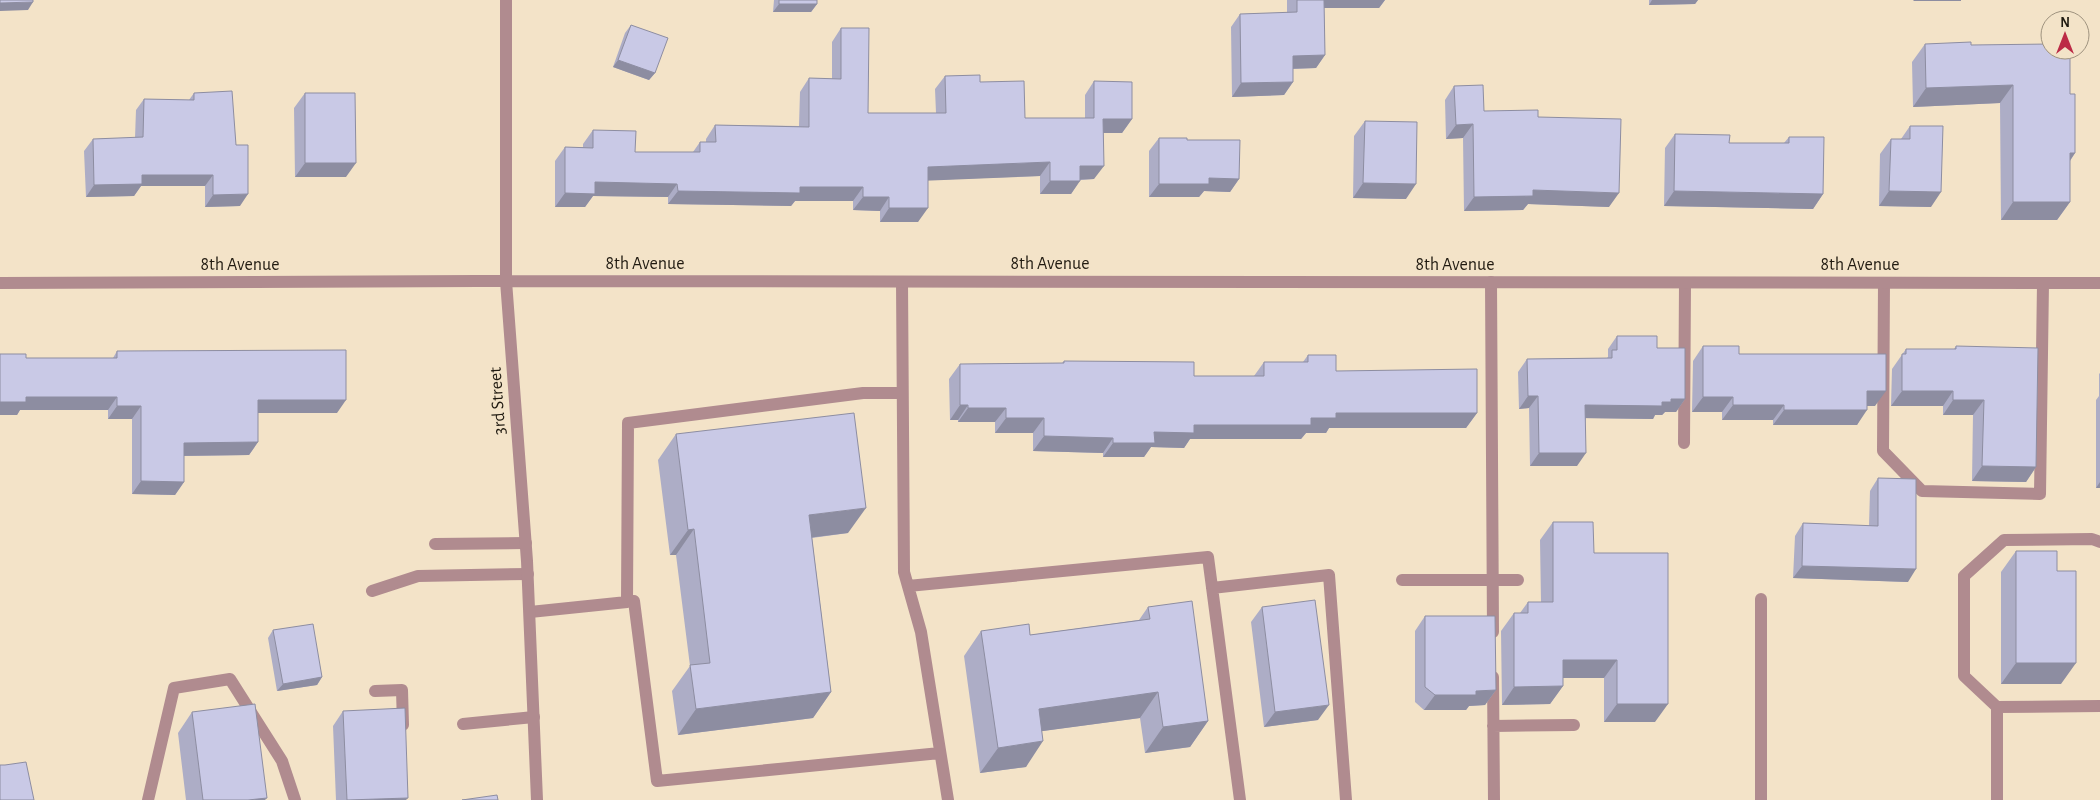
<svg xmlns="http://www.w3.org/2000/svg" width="2100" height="800" font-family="'Alegreya Sans',sans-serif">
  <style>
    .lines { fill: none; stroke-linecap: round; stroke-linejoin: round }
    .service { stroke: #b08b8f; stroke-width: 12 }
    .minor { stroke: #b08b8f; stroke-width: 12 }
    .wall { fill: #adadc6 }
    .shaded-wall { fill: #8d8da1 }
    .building { fill: #c9c9e6; stroke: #8d8da1 }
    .labels { text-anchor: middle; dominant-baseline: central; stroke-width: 4.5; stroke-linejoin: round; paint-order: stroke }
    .street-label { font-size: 18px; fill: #211b11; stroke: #f3e3c8 }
  </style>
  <rect width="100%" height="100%" fill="#f3e3c8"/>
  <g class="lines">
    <path class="service" d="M902,282L904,572L921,632L948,800
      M1491,282L1493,632
      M1884,283L1883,451L1922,491L2040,494L2043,283
      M1684,443L1685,283
      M435,544L526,543
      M1402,580H1518
      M908,586L1208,557L1240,800
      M1212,588L1329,575L1346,800
      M372,591L418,576L528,574
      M1761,599V800
      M634,601L657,781L940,753
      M530,612L627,602L628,423L863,393H902
      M1493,677L1494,800
      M375,691L402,690L403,725
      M1997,707L2100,706
      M463,724L534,717
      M1493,726L1574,725
      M148,800L174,688L230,679L282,761L295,800
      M1997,800V707L1964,676V576L2004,540L2092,539L2100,542"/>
    <path class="minor" d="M506,0V281L527,561L537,800
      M0,283L478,281L2100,283"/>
  </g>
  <path class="wall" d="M774,0H817V4L811,12H773Z
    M1287,0H1385L1379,8H1324L1325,55L1316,68L1293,69V82L1284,95L1232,97L1231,27L1240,14L1287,13Z
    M1649,0H1698L1695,4L1649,5Z
    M631,25L655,73L649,80L613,67L625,33Z
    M841,28L868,113H936L935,89L945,76L980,82L1025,118H1085V95L1094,81L1132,119L1122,133H1103L1094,179L1080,180L1071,194H1040V176L928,180L918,222H880V211L853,210V201H795L791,206L668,204V197L593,196L585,207H555V161L565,147H583V144L593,130L635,152H693L700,142H706V139L715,125L799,126L800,92L809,78L832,79V42Z
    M1925,44L1971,45L2070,94L2075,153L2070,161V202L2057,220H2001L2000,103L1913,107L1912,62Z
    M1454,86L1484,111L1538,117L1609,207L1528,204L1523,210L1464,211L1463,138L1446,139L1445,100Z
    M194,93L236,145L240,206L205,207V186H141L134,196L86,197L84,151L93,139L135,138L136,110L144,99L189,100Z
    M305,93L346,177H295L294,108Z
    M1365,121L1406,199L1353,198L1354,136Z
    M1910,126L1931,207L1879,206L1880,154L1891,139H1901Z
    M1675,134L1729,143H1784L1789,137L1823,194L1813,209L1664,206L1665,148Z
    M1159,138L1187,140L1239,179L1230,192L1204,191L1199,197H1149V151Z
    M1617,336L1657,348L1685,399L1676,412H1665L1662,415H1655L1653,419L1586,418L1577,466H1530L1529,408L1519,409L1518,372L1527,359L1607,358L1608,357V349Z
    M1703,346L1739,354L1875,406H1867L1857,425H1773V420H1722V412H1692L1693,361Z
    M1956,346L2036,467L2026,482L1972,481L1973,415H1943V406H1891L1892,369L1906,349H1954Z
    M117,351L337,413H258V442L249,455L184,456V482L175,495L132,494V419H108V410H20L17,415H0L26,358H113Z
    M1308,355L1336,371L1477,413L1466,428H1329L1326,433H1306L1301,439H1190L1184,448L1151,447L1144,457H1103V453L1033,451V433H995V422H958V420H950L949,379L960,364L1062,363L1064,361L1194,376H1254L1264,362H1303Z
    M2100,373V488H2096V400L2099,396V374Z
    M676,434L848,533L812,538L831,692L813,718L678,735L672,691L690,666L676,555H670L658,460Z
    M1878,478L1908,582L1793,578L1795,536L1803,523L1869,526L1870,491Z
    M1553,522L1594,553L1655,722H1604V678H1563V686L1550,704L1502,705L1501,631L1514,613H1520L1528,602H1541L1540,540Z
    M2016,551L2057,571L2061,684H2001V572Z
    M1148,607L1208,721L1190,747L1145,753L1140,718L1042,731L1026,767L980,773L964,656L981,631L1030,635L1139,620Z
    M1262,607L1318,720L1264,727L1251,622Z
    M1425,616L1496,690L1485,705L1469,706L1466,710H1424L1415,702V631Z
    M273,630L322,677L317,685L277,691L268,638Z
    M343,711L406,800H336L333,726Z
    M192,712L265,800H186L178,733Z"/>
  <path class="shaded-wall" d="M1320,0H1385L1379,8H1314Z
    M1652,0H1698L1695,4L1649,5Z
    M1914,0H1961V1H1913Z
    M33,2L28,10L0,11V3Z
    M779,4H817L811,12H773Z
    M1325,55L1316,68L1283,69L1293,56Z
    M618,60L655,73L649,80L613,67Z
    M1293,82L1284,95L1232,97L1241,83Z
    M2013,85L2000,103L1913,107L1926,88Z
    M1103,119H1132L1122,133H1093Z
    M1473,124L1463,138L1446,139L1456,125Z
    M2070,153H2075L2063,171Z
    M1050,162L1040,176L919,181L928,167Z
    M305,163H356L346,177H295Z
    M1080,166H1104L1094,179L1071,180Z
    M142,175H213L205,186H141L134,196L86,197L94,185Z
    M1209,178L1239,179L1230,192L1204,191L1199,197H1149L1159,184Z
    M1050,181H1080L1071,194H1040Z
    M595,182L677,184L668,197L593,196L585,207H555L565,193Z
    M1363,183L1416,184L1406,199L1353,198Z
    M800,187H863L853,201H795L791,206L668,204L678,191Z
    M1533,190L1619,193L1609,207L1528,204L1523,210L1464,211L1474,197Z
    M1674,191L1823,194L1813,209L1664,206Z
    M1889,191L1941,192L1931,207L1879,206Z
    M248,194L240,206L205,207L213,195Z
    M863,197H889L880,211L853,210Z
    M2013,202H2070L2057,220H2001Z
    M889,208H928L918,222H880Z
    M1867,391H1886L1875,406H1857Z
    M1902,391H1953L1943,406H1891Z
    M1528,396H1538L1529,408L1519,409Z
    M26,397H117L108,410H20L17,415H0V402Z
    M1703,397H1733L1722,412H1692Z
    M1671,399H1685L1676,412H1665L1662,415H1655L1653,419L1576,418L1585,405L1662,402Z
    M258,400H346L337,413H249Z
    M1953,400H1984L1973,415H1943Z
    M960,405H968L958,420H950Z
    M1733,405H1784L1773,420H1722Z
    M117,406H141L132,419H108Z
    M968,408H1006L995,422H958Z
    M1784,410H1867L1857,425H1773Z
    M1336,413H1477L1466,428H1329L1326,433H1306L1301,439H1190L1184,448L1151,447L1144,457H1103L1113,443L1154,432L1194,425L1311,418Z
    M1006,418H1044L1033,433H995Z
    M1044,436L1113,438L1103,453L1033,451Z
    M258,442L249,455L175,456L184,443Z
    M1539,453H1586L1577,466H1530Z
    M1982,466L2036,467L2026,482L1972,481Z
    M141,481L184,482L175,495L132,494Z
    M2100,482V488H2096Z
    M866,508L848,533L791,540L809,515Z
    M694,529L676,555H670L688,530Z
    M1802,566L1916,569L1908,582L1793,578Z
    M1563,660H1617L1604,678H1550Z
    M2016,663H2076L2061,684H2001Z
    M322,677L317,685L277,691L283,684Z
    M1563,686L1550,704L1502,705L1514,687Z
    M1496,690L1485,705L1469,706L1466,710H1424L1435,695L1476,691Z
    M831,692L813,718L678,735L696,709Z
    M1158,692L1140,718L1021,734L1039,709Z
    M1617,704H1668L1655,722H1604Z
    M1329,705L1318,720L1264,727L1275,712Z
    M1208,721L1190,747L1145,753L1163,727Z
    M1043,741L1026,767L980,773L998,748Z
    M267,798L265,800H248Z
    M408,798L406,800H347Z"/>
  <path class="building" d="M0,0H33V2L0,3Z
    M779,0H817V4H779Z
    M1297,0H1324L1325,55L1293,56V82L1241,83L1240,14L1297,12Z
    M631,25L668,38L655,73L618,60Z
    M841,28H869L868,113H946L945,76L980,75V82L1024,81L1025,118H1094V81L1132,82V119H1103L1104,166H1080V181H1050V162L928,167V208H889V197H863V187H800V193L678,191L677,184L595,182V194L565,193V147L593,148V130L636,131L635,152H700V142H716L715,125L809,127V78L841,79Z
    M1971,42V45L2050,44V50H2070V94H2075V153H2070V202H2013V85L1926,88L1925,44Z
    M1483,85L1484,111L1538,110V117L1621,119L1619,193L1533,190V196L1474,197L1473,124L1456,125L1454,86Z
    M232,91L236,145H248V194L213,195V175H142V184L94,185L93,139L143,137L144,99L194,100V93Z
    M305,93H355L356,163H305Z
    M1365,121L1417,122L1416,184L1363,183Z
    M1910,126H1943L1941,192L1889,191L1891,139H1910Z
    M1675,134L1730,135L1729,143H1789V137H1824L1823,194L1674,191Z
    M1159,138H1187V140H1240L1239,179L1209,178V184H1159Z
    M1617,336H1657V348H1685V399H1671V402H1662V406L1585,405L1586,453H1539L1538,396H1528L1527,359L1612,358V350H1617Z
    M1703,346H1739V354H1886V391H1867V410H1784V405H1733V397H1703Z
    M1956,346L2038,348L2036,467L1982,466L1984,400H1953V391H1902V354H1906V349H1956Z
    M346,350V400H258V442L184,443V482L141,481V406H117V397H26V402H0V354H26V358H117V351Z
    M1308,355H1336V371L1477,369V413H1336V418H1311V425H1194V433L1154,432L1155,443H1113V438L1044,436V418H1006V408H968V405H960V364L1064,363V361L1194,362V376H1264V362H1308Z
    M854,413L866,508L809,515L831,692L696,709L690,665L710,663L694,529L688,530L676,434Z
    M1878,478L1916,479V569L1802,566L1803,523L1878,526Z
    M1553,522H1593L1594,553H1668V704H1617V660H1563V686L1514,687V613H1528V602H1553Z
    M2016,551H2057V571H2076V663H2016Z
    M1315,600L1329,705L1275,712L1262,607Z
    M1192,601L1208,721L1163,727L1158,692L1039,709L1043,741L998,748L981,631L1029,624L1030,635L1150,619L1148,607Z
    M1425,616H1495L1496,690L1476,691V695H1435L1425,687Z
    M313,624L322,677L283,684L273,630Z
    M255,704L267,798L248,800H203L192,712Z
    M405,708L408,798L347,800L343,711Z
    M26,762L34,800H0V765H5Z
    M497,795L498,800H462Z"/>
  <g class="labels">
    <g class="street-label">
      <text x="645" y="264">8th Avenue</text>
      <text x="1050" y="264">8th Avenue</text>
      <text x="240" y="265">8th Avenue</text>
      <text x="1455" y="265">8th Avenue</text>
      <text x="1860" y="265">8th Avenue</text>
      <text transform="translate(498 401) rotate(-94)">3rd Street</text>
    </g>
  </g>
  <g transform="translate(2065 35)"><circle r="24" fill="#f3e3c8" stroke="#9f937f"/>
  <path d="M0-4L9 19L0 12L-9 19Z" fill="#bc2b46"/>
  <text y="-8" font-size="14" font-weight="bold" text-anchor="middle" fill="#211b11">N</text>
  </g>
</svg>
